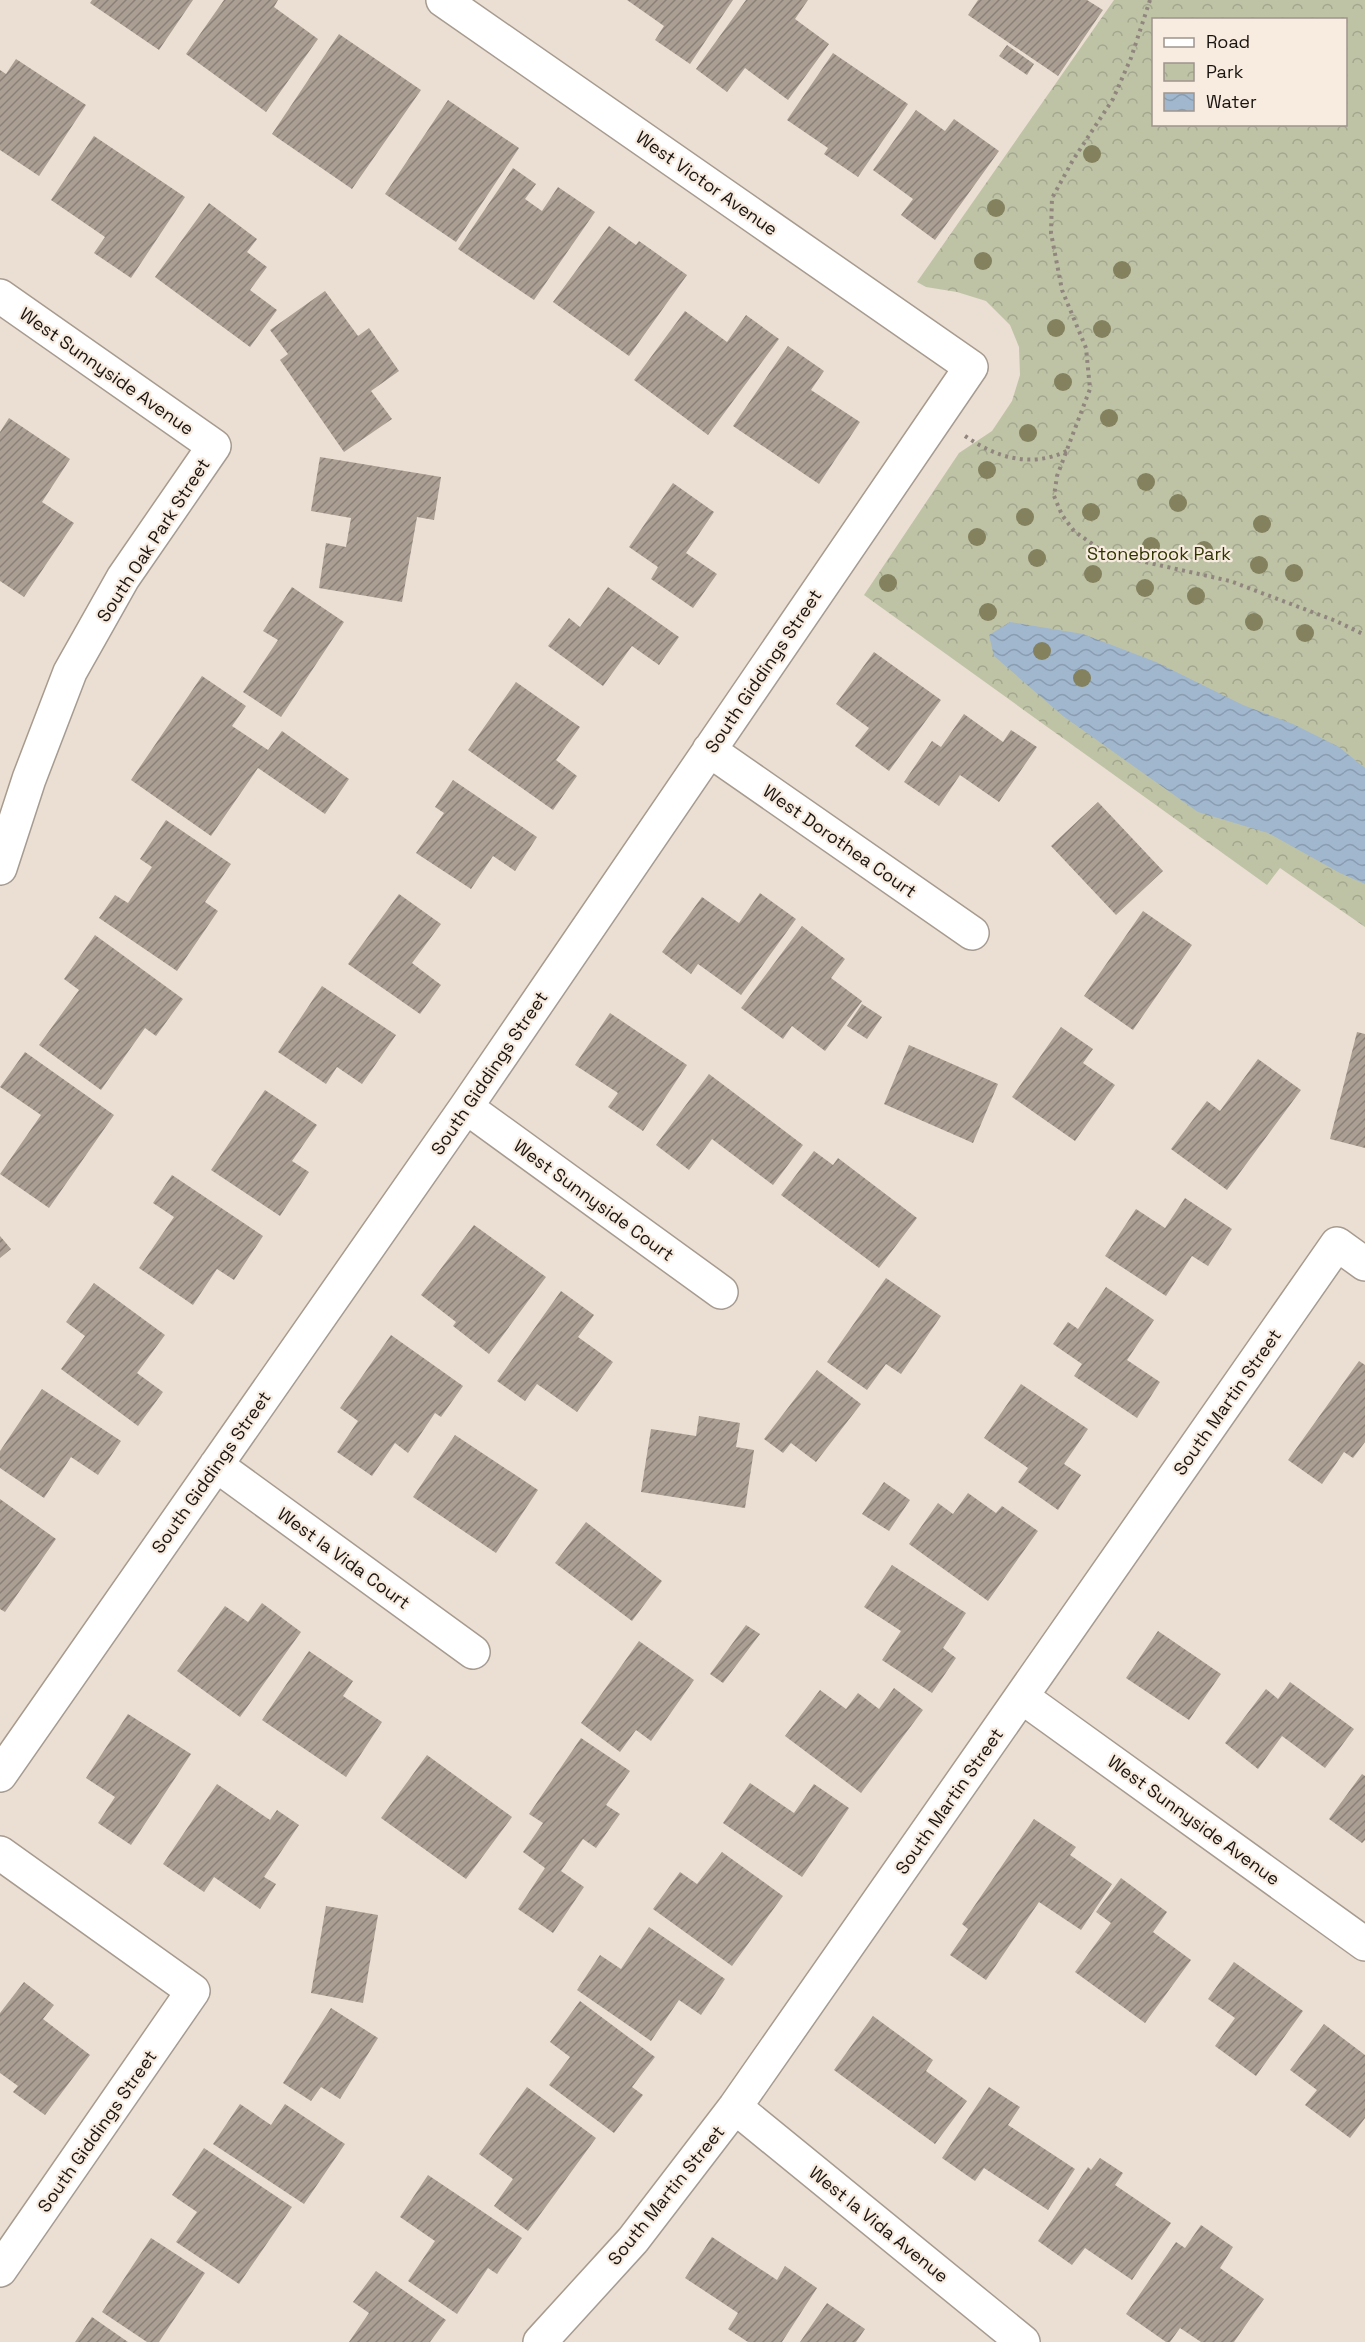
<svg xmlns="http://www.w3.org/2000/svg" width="1365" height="2342" font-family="'Space Grotesk',sans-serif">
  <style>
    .park { fill: url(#park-crowns); fill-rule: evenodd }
    .water { fill: url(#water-waves) }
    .building { fill: url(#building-hatch) }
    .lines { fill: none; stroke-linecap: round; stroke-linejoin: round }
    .minor-casing { stroke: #a79b90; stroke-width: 36 }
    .path { stroke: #90867e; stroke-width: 4; stroke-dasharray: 3 4.5; stroke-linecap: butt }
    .minor { stroke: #fff; stroke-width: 33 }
    .tree { fill: #84815e }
    .labels { text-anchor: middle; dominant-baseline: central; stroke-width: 4.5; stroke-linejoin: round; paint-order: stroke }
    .street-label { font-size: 18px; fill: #1a1511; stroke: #f8ebdf }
    .park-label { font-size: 18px; fill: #303500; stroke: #f8ebdf }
  </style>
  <defs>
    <pattern id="park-crowns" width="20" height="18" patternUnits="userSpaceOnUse" patternTransform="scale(1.5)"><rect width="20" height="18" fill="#bec3a6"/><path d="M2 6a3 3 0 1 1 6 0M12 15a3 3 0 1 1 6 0" fill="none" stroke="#a3a78e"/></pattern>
    <pattern id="water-waves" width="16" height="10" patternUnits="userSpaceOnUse" patternTransform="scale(1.5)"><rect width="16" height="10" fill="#a0b7ce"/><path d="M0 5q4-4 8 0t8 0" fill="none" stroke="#899cb0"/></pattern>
    <pattern id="building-hatch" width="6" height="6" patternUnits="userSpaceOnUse" patternTransform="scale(1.5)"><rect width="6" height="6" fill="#ab9f94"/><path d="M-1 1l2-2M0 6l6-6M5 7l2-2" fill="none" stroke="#8a8077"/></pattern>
  </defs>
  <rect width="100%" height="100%" fill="#ebded2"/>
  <path class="park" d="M1114,0H1365V927L1280,868L1267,885L864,595L959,453L992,431L1012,401L1020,375L1019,347L1010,325L986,301L957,292L926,287L917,282ZM1154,20H1346V124H1154Z"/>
  <path class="water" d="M1010,622L1083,634L1156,662L1243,705L1293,724L1339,747L1365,768V884L1340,873L1268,833L1198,812L1063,716L994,656L989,635Z"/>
  <path class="building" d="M92,0H193L159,50L90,3Z
    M224,0H278L274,7L318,39L266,112L186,54Z
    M627,0H733L690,64L655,40L664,26Z
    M746,0H808L795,19L829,44L788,100L745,68L727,92L696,69Z
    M978,0H1087L1103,10L1058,76L968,15Z
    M339,34L421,90L352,189L272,134Z
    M1007,45L1034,64L1027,75L999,56Z
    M833,53L908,104L858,177L824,154L828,148L787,120Z
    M16,59L86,105L39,176L0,150V70L6,74Z
    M448,100L519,148L456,242L385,194Z
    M916,110L945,131L954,119L999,151L935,240L901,215L913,199L873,170Z
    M94,136L185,197L131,278L94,253L105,237L51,200Z
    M513,168L536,184L525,199L542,211L558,187L595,212L534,300L458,249Z
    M209,203L257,239L247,252L267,267L250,290L277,310L250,347L155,277Z
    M609,226L636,245L639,241L687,275L629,356L553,302Z
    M325,291L358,336L369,328L399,371L371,391L392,419L344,452L280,360L288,354L270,330Z
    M685,311L727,342L746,315L779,339L708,435L634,380Z
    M788,346L824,371L811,390L860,422L819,484L733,426Z
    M9,418L70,459L42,502L74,523L24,597L0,581V432Z
    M320,457L441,477L434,520L417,517L402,602L319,588L326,543L346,547L351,518L311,511Z
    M673,483L714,512L686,553L717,574L693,608L651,579L658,567L629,547Z
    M292,587L344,622L281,717L243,692L278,640L263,631Z
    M608,587L679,637L659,665L632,646L603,686L548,646L569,618L580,627Z
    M874,652L941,700L889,771L855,746L869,728L836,704Z
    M202,676L246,706L232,726L268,750L282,731L349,779L325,814L258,768L211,836L131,780Z
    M516,682L580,727L556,760L577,776L553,810L468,750Z
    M964,714L1003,742L1011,730L1037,747L999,802L960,775L939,806L904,782L932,741L941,747Z
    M453,780L537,837L515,871L493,856L471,889L416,853L444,813L435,807Z
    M1098,802L1163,871L1116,915L1051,846Z
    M166,820L231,864L205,902L218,911L177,971L99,918L115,895L128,903L152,867L140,859Z
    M760,893L796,919L741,995L698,964L691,974L662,952L702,897L739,923Z
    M399,894L441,924L412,963L441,985L420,1014L348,964Z
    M1143,911L1192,945L1133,1030L1084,996Z
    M802,926L845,959L831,978L862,1001L825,1051L792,1026L783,1039L741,1008Z
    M95,935L183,999L156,1036L145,1028L101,1090L39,1045L79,990L64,979Z
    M322,986L396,1035L362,1084L337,1067L326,1084L278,1052Z
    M862,1004L882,1017L867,1039L847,1026Z
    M610,1013L687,1065L643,1131L608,1107L618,1093L575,1065Z
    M1061,1027L1093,1049L1083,1063L1115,1085L1075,1141L1012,1097Z
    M1357,1032L1365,1034V1148L1330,1139Z
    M909,1045L998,1084L973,1143L884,1104Z
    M25,1052L114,1115L49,1208L0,1174L41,1115L0,1087Z
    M1258,1059L1301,1090L1227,1190L1171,1149L1207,1101L1220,1111Z
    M709,1074L803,1145L773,1185L712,1139L689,1170L656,1145Z
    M265,1090L317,1125L292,1161L309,1172L280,1216L211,1170Z
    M814,1151L833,1165L838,1158L917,1218L879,1268L781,1195Z
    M172,1175L263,1236L234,1280L217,1269L193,1305L139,1268L174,1217L153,1203Z
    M1185,1198L1232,1229L1208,1266L1192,1256L1166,1296L1105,1256L1136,1209L1165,1228Z
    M474,1225L546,1277L489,1354L453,1326L456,1322L421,1295Z
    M0,1236L11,1249L0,1258Z
    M886,1278L941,1316L901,1374L886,1364L867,1390L827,1362Z
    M94,1283L165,1335L137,1373L163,1392L138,1426L61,1369L85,1336L66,1322Z
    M1106,1287L1154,1320L1127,1360L1160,1382L1137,1418L1074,1376L1082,1364L1053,1344L1068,1322L1078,1329Z
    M561,1291L594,1315L578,1337L613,1362L577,1412L537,1384L525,1401L497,1381Z
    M391,1335L463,1386L441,1417L435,1413L408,1453L395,1443L372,1476L337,1452L358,1421L340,1408Z
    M1359,1361L1365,1365V1442L1353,1458L1344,1452L1322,1484L1288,1460Z
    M817,1370L861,1404L816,1462L791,1443L783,1453L764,1439Z
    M1021,1384L1088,1429L1064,1464L1081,1475L1058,1510L1018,1482L1028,1468L984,1438Z
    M42,1389L121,1441L98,1475L71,1457L44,1498L0,1468V1451Z
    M699,1416L740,1423L736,1447L754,1450L745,1508L641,1492L651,1429L696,1436Z
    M455,1435L538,1490L496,1553L413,1497Z
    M884,1482L910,1500L889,1531L862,1514Z
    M968,1493L996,1513L1002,1506L1038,1531L988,1601L909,1544L938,1503L953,1514Z
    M0,1499L56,1539L5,1612L0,1609Z
    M586,1522L662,1581L632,1621L555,1563Z
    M892,1565L966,1613L943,1648L956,1658L932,1693L882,1660L901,1631L864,1607Z
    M262,1603L301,1632L240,1717L177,1671L225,1606L248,1622Z
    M746,1625L760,1634L723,1683L710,1674Z
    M1158,1631L1221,1674L1189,1720L1126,1678Z
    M639,1641L694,1680L651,1741L636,1730L620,1752L581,1723Z
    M309,1651L353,1681L343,1696L382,1722L346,1777L262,1720Z
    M1290,1682L1354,1729L1325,1768L1282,1736L1258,1769L1225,1743L1266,1689L1278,1699Z
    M894,1688L923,1710L861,1793L785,1736L820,1690L846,1709L858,1693L879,1709Z
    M128,1714L191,1754L131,1845L98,1823L115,1797L86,1778Z
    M581,1738L630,1771L606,1805L620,1814L596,1848L583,1839L561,1871L584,1887L553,1933L518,1909L545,1868L523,1852L543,1823L529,1814Z
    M427,1755L512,1817L466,1879L381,1818Z
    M1362,1774L1365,1776V1840L1362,1843L1329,1819Z
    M750,1783L794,1813L814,1784L849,1808L802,1877L723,1823Z
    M217,1784L270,1820L277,1810L299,1825L264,1877L276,1884L260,1909L214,1877L204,1892L163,1864Z
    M1034,1819L1076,1847L1070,1855L1112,1884L1081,1930L1039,1902L986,1980L950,1955L968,1929L962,1924Z
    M722,1852L783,1896L732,1966L653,1909L680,1872L697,1884Z
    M1121,1878L1167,1912L1153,1932L1191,1960L1145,2023L1075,1972L1111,1923L1096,1912Z
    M326,1906L378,1915L363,2003L311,1993Z
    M649,1927L725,1979L701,2015L679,2000L651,2041L577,1990L600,1955L621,1969Z
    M1234,1962L1303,2011L1256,2076L1215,2046L1235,2018L1208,1999Z
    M24,1982L54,2005L43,2019L90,2055L45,2115L13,2092L18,2086L0,2073V2013Z
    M580,2001L655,2057L632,2087L643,2095L614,2133L549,2085L570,2057L550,2042Z
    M331,2008L378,2038L340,2099L321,2087L311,2101L283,2083Z
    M873,2016L933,2060L926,2071L967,2101L935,2144L834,2070Z
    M1324,2024L1365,2055V2118L1350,2138L1305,2105L1317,2090L1290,2070Z
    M527,2087L596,2138L528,2231L494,2206L513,2179L479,2154Z
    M989,2087L1020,2107L1008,2125L1075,2169L1048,2210L984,2168L975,2181L942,2158Z
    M240,2104L271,2125L285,2104L345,2144L304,2204L213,2144Z
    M204,2148L292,2207L239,2284L176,2242L197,2212L172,2195Z
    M1100,2158L1123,2173L1115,2185L1171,2223L1132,2280L1085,2248L1072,2265L1038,2241L1088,2167L1091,2170Z
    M428,2175L522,2238L497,2274L488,2268L457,2314L408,2281L435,2241L400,2217Z
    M1201,2225L1233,2247L1220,2268L1264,2299L1234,2342H1201L1180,2328L1170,2342H1166L1126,2314L1176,2242L1185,2248Z
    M712,2237L777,2280L785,2266L817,2288L782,2342H748L728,2329L738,2313L685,2278Z
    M151,2238L205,2273L159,2342H147L102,2312Z
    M376,2271L446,2320L430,2342H349L369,2313L353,2302Z
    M827,2303L865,2329L856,2342H800Z
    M92,2317L128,2342H75Z"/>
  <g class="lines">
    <defs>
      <path id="minor" d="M0,296L214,446L123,578L70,672L29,779L0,868
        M709,750L972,933
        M466,1107L721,1292
        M216,1465L473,1652
        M1022,1697L1365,1944
        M0,1775L466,1107L971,367L443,0
        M0,1853L193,1991L0,2270
        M735,2107L1023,2342
        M540,2342L633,2240L735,2107L1337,1244L1365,1264"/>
    </defs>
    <use href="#minor" class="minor-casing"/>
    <path class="path" d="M1150,0L1131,58L1113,99L1073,160L1052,198L1051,233L1062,290L1086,348L1090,389L1057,476L1054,496L1062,515L1074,531L1105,553L1230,581L1336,621L1365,635
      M965,436C997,458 1030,468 1067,451"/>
    <use href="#minor" class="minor"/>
  </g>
  <g class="tree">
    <circle cx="1092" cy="154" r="9"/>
    <circle cx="996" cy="208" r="9"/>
    <circle cx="983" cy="261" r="9"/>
    <circle cx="1122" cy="270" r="9"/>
    <circle cx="1056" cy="328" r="9"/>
    <circle cx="1102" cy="329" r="9"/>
    <circle cx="1063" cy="382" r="9"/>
    <circle cx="1109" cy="418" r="9"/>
    <circle cx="1028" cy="433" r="9"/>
    <circle cx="987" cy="470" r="9"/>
    <circle cx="1146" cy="482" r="9"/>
    <circle cx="1178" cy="503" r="9"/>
    <circle cx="1091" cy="512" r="9"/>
    <circle cx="1025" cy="517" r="9"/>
    <circle cx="1262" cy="524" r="9"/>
    <circle cx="977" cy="537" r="9"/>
    <circle cx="1151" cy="546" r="9"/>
    <circle cx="1204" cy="550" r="9"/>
    <circle cx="1037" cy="558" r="9"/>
    <circle cx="1259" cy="565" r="9"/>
    <circle cx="1294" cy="573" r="9"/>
    <circle cx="1093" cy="574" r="9"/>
    <circle cx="888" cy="583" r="9"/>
    <circle cx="1145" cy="588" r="9"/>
    <circle cx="1196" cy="596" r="9"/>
    <circle cx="988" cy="612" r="9"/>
    <circle cx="1254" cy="622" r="9"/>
    <circle cx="1305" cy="633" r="9"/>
    <circle cx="1042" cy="651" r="9"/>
    <circle cx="1082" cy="678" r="9"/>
  </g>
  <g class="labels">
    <g class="street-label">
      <text transform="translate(707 183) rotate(35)">West Victor Avenue</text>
      <text transform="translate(107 371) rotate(35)">West Sunnyside Avenue</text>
      <text transform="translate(153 540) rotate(-57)">South Oak Park Street</text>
      <text transform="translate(763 671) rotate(-56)">South Giddings Street</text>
      <text transform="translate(840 841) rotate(35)">West Dorothea Court</text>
      <text transform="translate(489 1073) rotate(-56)">South Giddings Street</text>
      <text transform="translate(594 1200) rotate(36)">West Sunnyside Court</text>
      <text transform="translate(1227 1402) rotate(-55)">South Martin Street</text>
      <text transform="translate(211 1472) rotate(-55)">South Giddings Street</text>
      <text transform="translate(344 1558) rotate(36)">West la Vida Court</text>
      <text transform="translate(949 1801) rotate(-55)">South Martin Street</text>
      <text transform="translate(1194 1820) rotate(36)">West Sunnyside Avenue</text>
      <text transform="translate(97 2131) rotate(-55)">South Giddings Street</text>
      <text transform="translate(666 2195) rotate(-51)">South Martin Street</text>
      <text transform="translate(879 2224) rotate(39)">West la Vida Avenue</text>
    </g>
    <g class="park-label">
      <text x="1159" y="553">Stonebrook Park</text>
    </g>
  </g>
  <rect x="1152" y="18" width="195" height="108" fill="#f8ebdf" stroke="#9f958d" stroke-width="1.5"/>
  <rect x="1164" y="38" width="30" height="9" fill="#ffffff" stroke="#9f958d" stroke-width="1.5"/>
  <text x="1206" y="48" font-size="18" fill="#1a1511">Road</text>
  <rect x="1164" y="63" width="30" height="18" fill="url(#park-crowns)" stroke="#9f958d" stroke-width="1.5"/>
  <text x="1206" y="78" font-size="18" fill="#1a1511">Park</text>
  <rect x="1164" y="93" width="30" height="18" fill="url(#water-waves)" stroke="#9f958d" stroke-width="1.5"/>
  <text x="1206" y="108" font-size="18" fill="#1a1511">Water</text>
</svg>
